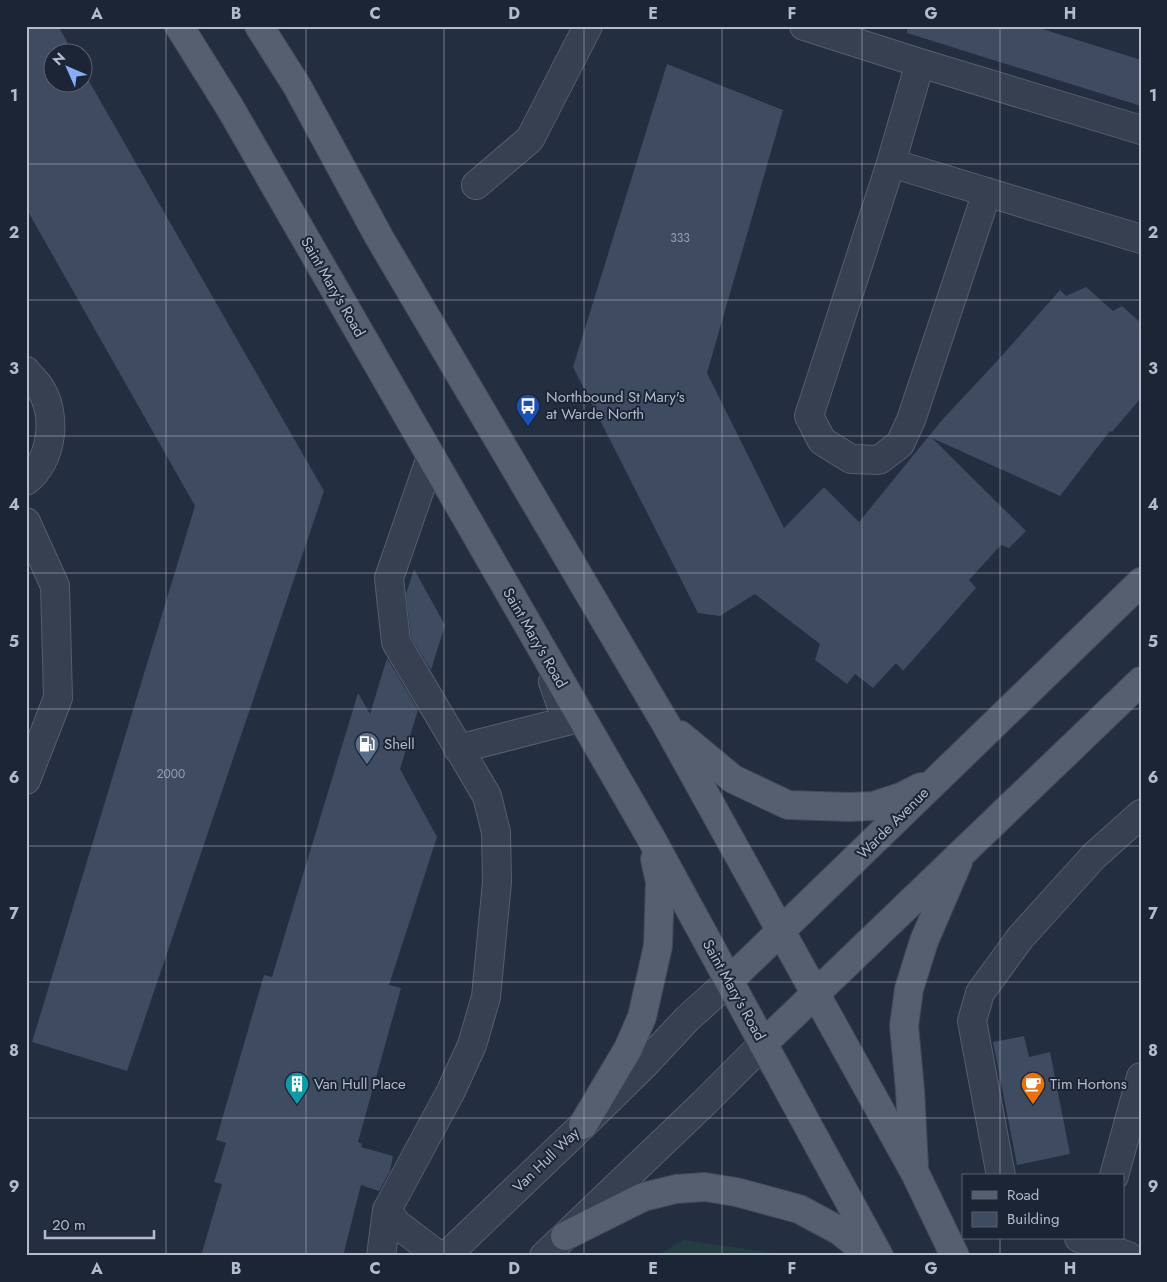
<svg xmlns="http://www.w3.org/2000/svg" width="1167" height="1282" font-family="Jost,sans-serif">
  <style>
    .green { fill: #253c41 }
    .building { fill: #3f4b60 }
    .lines { fill: none; stroke-linecap: round; stroke-linejoin: round }
    .minor-casing { stroke: #555e6d; stroke-width: 30 }
    .major-casing { stroke: #414959; stroke-width: 30 }
    .minor { stroke: #374050; stroke-width: 28 }
    .major { stroke: #555f70; stroke-width: 28 }
    .grid { fill: none; stroke: #b4bbca; stroke-width: 1; stroke-opacity: 0.55 }
    .labels { text-anchor: middle; dominant-baseline: central; stroke-width: 4; stroke-linejoin: round; paint-order: stroke }
    .number-label { font-size: 12px; fill: #979fb0 }
    .street-label { font-size: 15px; fill: #b4bbca; stroke: #1c2535 }
    .poi-label { font-size: 15px; fill: #b4bbca; stroke: #1c2535; text-anchor: start }
    .neatline { fill: none; stroke: #b4bbca; stroke-width: 2 }
    .grid-label { font-size: 16px; text-anchor: middle; font-weight: bold; fill: #b4bbca }
  </style>
  <rect width="100%" height="100%" fill="#232e40"/>
  <path class="green" d="M684,1240L774,1253L776,1256H655Z"/>
  <path class="building" d="M26,26H58L73,52H52V82H82V69L324,491L127,1071L32,1042L195,506L26,208Z
    M908,26H1033L1141,60V106L907,33Z
    M667,64L783,110L707,373L784,528L824,487L859,522L942,420L999,359L1060,290L1066,296L1086,287L1113,311L1122,306L1141,323V398L1112,432L1110,431L1060,496L932,438L1026,531L1009,548L1001,545L969,580L976,588L903,671L896,663L873,688L855,674L847,684L815,660L820,644L755,594L720,616L698,613L573,367Z
    M414,569L445,625L431,670L411,637L406,594Z
    M387,658L418,710L400,769L437,837L389,985L401,988L358,1142L362,1144L361,1147L393,1156L390,1171L379,1191L361,1185L343,1256H201L222,1184L214,1182L226,1143L216,1140L264,975L272,977L358,693L370,714Z
    M1024,1036L1029,1057L1050,1052L1070,1154L1017,1165L993,1042Z"/>
  <g class="lines">
    <defs>
      <path id="minor" d="M804,26L920,63L1141,130
        M920,63L891,163L809,416L822,441L851,459L879,460L900,444L911,420L987,192
        M891,163L1141,239
        M476,185L530,139L588,26
        M26,371C30,376 35,381 39,386C58,414 53,460 26,481
        M26,522L55,586L58,698L26,780
        M458,749L567,721L553,682
        M1001,1176L972,1021L980,993L1020,938L1094,856L1141,814
        M1114,1176L1141,1077
        M387,1210L397,1224L439,1256
        M1079,1238L1128,1256
        M381,1256L387,1210L451,1091L472,1045L486,997L497,882L496,832L487,796L396,642L389,578L431,457
        M446,1256L583,1125L645,1064L687,1019L729,981
        M544,1256L704,1103L763,1044"/>
      <path id="major" d="M179,26L229,106L651,838L879,1256
        M259,26L297,86L379,237L666,724L915,1173L955,1256
        M680,735L733,779L788,805L849,807L873,806L901,797L921,787
        M729,981L1141,582
        M763,1044L1141,681
        M583,1125L628,1049L642,1017L658,946L660,882L655,859
        M914,1166L910,1090L904,1026L909,989L924,941L958,862
        M565,1236L643,1197L676,1189L705,1187L736,1192L799,1209L840,1231L871,1256"/>
    </defs>
    <use href="#minor" class="minor-casing"/>
    <use href="#major" class="major-casing"/>
    <use href="#minor" class="minor"/>
    <use href="#major" class="major"/>
  </g>
  <path class="grid" d="M166,26V1256M306,26V1256M444,26V1256M584,26V1256M722,26V1256M862,26V1256M1000,26V1176M26,164H1141M26,300H1141M26,436H1141M26,573H1141M26,709H1141M26,846H1141M26,982H1141M26,1118H1141M1000,1238V1256"/>
  <defs>
    <symbol id="bus-pin" viewBox="-11 -11 22 30"><path d="M0 17L-7.5 6A9.5 9.5 0 1 1 7.5 6Z" fill="#1a4fb4" stroke="#1c2535"/><path d="M-5-6H5V4H4V6H2V4H-2V6H-4V4H-5ZM-3.5-4V0h7V-4ZM-3.5 1.2v1.5H-2V1.2ZM2 1.2v1.5H3.5V1.2Z" fill="#fff"/></symbol>
    <symbol id="fuel-pin" viewBox="-11 -11 22 30"><path d="M0 17L-7.5 6A9.5 9.5 0 1 1 7.5 6Z" fill="#5c6f8a" stroke="#1c2535"/><path d="M-5.5-6h7V0h2V4h1.3V-2.5L3-4.5l.8-.8L6-3V5H2.5V1h-1V6h-7ZM-4.2-4.7v3.2H.2V-4.7Z" fill="#fff"/></symbol>
    <symbol id="building-pin" viewBox="-11 -11 22 30"><path d="M0 17L-7.5 6A9.5 9.5 0 1 1 7.5 6Z" fill="#0f9aa8" stroke="#1c2535"/><path d="M-4-6H4V6H1V3H-1V6H-4ZM-2.5-4.3h1.7v1.8h-1.7ZM.8-4.3h1.7v1.8H.8ZM-2.5-1h1.7V.8h-1.7ZM.8-1h1.7V.8H.8Z" fill="#fff"/></symbol>
    <symbol id="cafe-pin" viewBox="-11 -11 22 30"><path d="M0 17L-7.5 6A9.5 9.5 0 1 1 7.5 6Z" fill="#e8710a" stroke="#1c2535"/><path d="M-5.5-4.5H6V0H3Q3 3.5 0 3.5H-2.5Q-5.5 3.5-5.5 0ZM3-3.2v2h1.7v-2ZM-6 4.5H4V6H-6Z" fill="#fff"/></symbol>
  </defs>
  <g fill-rule="evenodd">
    <use href="#bus-pin" x="514" y="392" width="28" height="38"/>
    <use href="#fuel-pin" x="353" y="730" width="28" height="38"/>
    <use href="#building-pin" x="283" y="1070" width="28" height="38"/>
    <use href="#cafe-pin" x="1019" y="1070" width="28" height="38"/>
  </g>
  <g class="labels">
    <g class="number-label">
      <text x="680" y="238">333</text>
      <text x="171" y="774">2000</text>
    </g>
    <g class="street-label">
      <text transform="translate(333 287) rotate(60)">Saint Mary's Road</text>
      <text transform="translate(535 638) rotate(60)">Saint Mary's Road</text>
      <text transform="translate(893 823) rotate(-45)">Warde Avenue</text>
      <text transform="translate(734 990) rotate(61)">Saint Mary's Road</text>
      <text transform="translate(546 1160) rotate(-44)">Van Hull Way</text>
    </g>
    <g class="poi-label">
      <text x="546" y="397">Northbound St Mary's<tspan x="546" dy="17">at Warde North</tspan></text>
      <text x="384" y="744">Shell</text>
      <text x="314" y="1084">Van Hull Place</text>
      <text x="1050" y="1084">Tim Hortons</text>
    </g>
  </g>
  <rect width="1167" height="1282" fill="none" stroke="#1c2535" stroke-width="55"/>
  <rect x="962" y="1174" width="162" height="65" fill="#1c2535" stroke="#596171"/>
  <rect x="972" y="1191" width="25" height="8" fill="#555f70" stroke="#596171"/>
  <text x="1007" y="1200" font-size="15" fill="#b4bbca">Road</text>
  <rect x="972" y="1212" width="25" height="15" fill="#3f4b60" stroke="#596171"/>
  <text x="1007" y="1224" font-size="15" fill="#b4bbca">Building</text>
  <g transform="translate(68 68) rotate(315)"><circle r="24" fill="#1c2535" stroke="#596171"/>
  <path d="M0-4L9 19L0 12L-9 19Z" fill="#86aefd"/>
  <text y="-8" font-size="14" font-weight="bold" text-anchor="middle" fill="#b4bbca">N</text>
  </g>
  <path d="M45 1230v8h109v-8" fill="none" stroke="#b4bbca" stroke-width="2.5"/>
  <text x="52" y="1230" font-size="15" fill="#b4bbca" stroke="#1c2535" stroke-width="4" paint-order="stroke">20 m</text>
  <rect x="28" y="28" width="1112" height="1226" class="neatline"/>
  <g class="grid-label">
    <text x="97" y="19">A</text>
    <text x="236" y="19">B</text>
    <text x="375" y="19">C</text>
    <text x="514" y="19">D</text>
    <text x="653" y="19">E</text>
    <text x="792" y="19">F</text>
    <text x="931" y="19">G</text>
    <text x="1070" y="19">H</text>
    <text x="14" y="101">1</text>
    <text x="1153" y="101">1</text>
    <text x="14" y="238">2</text>
    <text x="1153" y="238">2</text>
    <text x="14" y="374">3</text>
    <text x="1153" y="374">3</text>
    <text x="14" y="510">4</text>
    <text x="1153" y="510">4</text>
    <text x="14" y="647">5</text>
    <text x="1153" y="647">5</text>
    <text x="14" y="783">6</text>
    <text x="1153" y="783">6</text>
    <text x="14" y="919">7</text>
    <text x="1153" y="919">7</text>
    <text x="14" y="1056">8</text>
    <text x="1153" y="1056">8</text>
    <text x="14" y="1192">9</text>
    <text x="1153" y="1192">9</text>
    <text x="97" y="1274">A</text>
    <text x="236" y="1274">B</text>
    <text x="375" y="1274">C</text>
    <text x="514" y="1274">D</text>
    <text x="653" y="1274">E</text>
    <text x="792" y="1274">F</text>
    <text x="931" y="1274">G</text>
    <text x="1070" y="1274">H</text>
  </g>
</svg>
